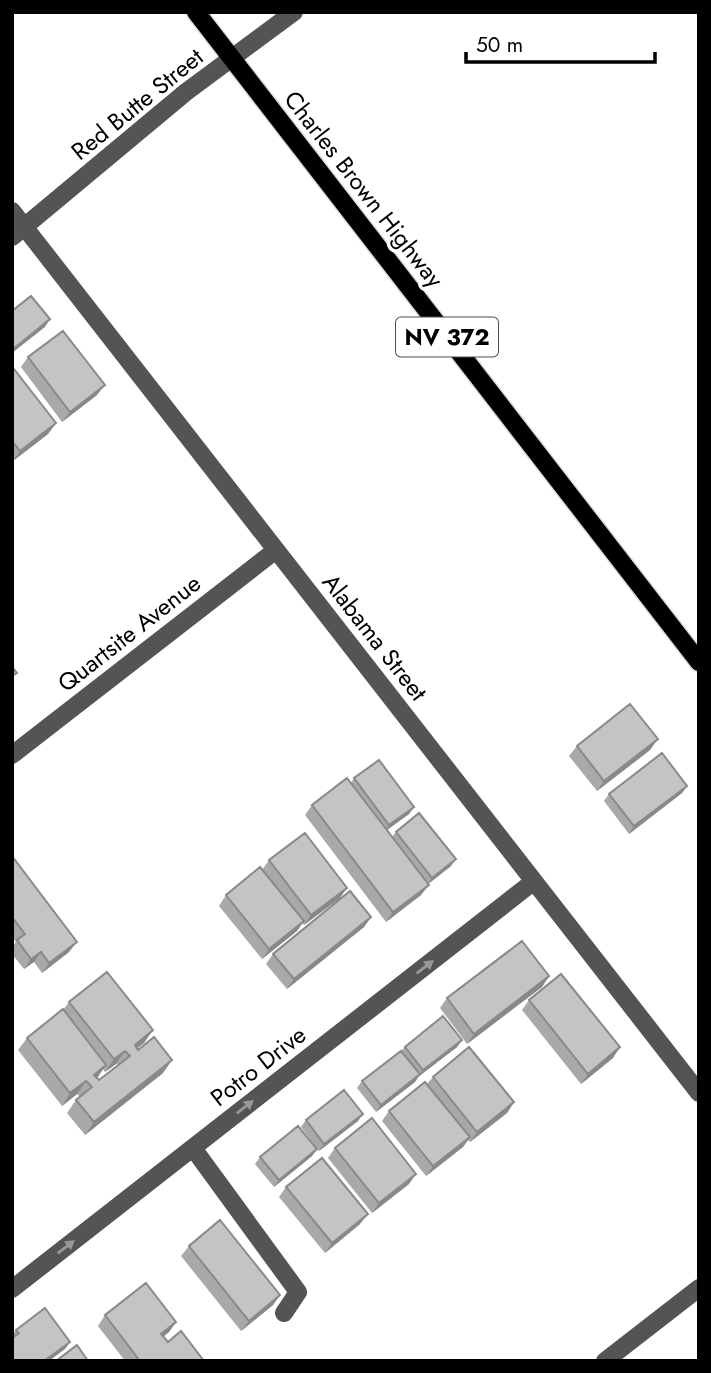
<svg xmlns="http://www.w3.org/2000/svg" width="711" height="1373" font-family="Jost,sans-serif">
  <style>
    .lines { fill: none; stroke-linecap: round; stroke-linejoin: round }
    .major-casing { stroke: #dbdbdb; stroke-width: 21 }
    .minor { stroke: #545454; stroke-width: 18 }
    .major { stroke: #000; stroke-width: 18 }
    .wall { fill: #a9a9a9; fill-rule: evenodd }
    .shaded-wall { fill: #898989 }
    .building { fill: #c4c4c4; stroke: #898989; stroke-width: 2 }
    .oneway { fill: #989898 }
    .labels { text-anchor: middle; dominant-baseline: central; stroke-width: 7; stroke-linejoin: round; paint-order: stroke }
    .shield { fill: #fff; stroke: #4c4c4c; stroke-width: 2 }
    .shield-label { font-size: 23px; font-weight: bold; fill: #000 }
    .street-label { font-size: 24px; fill: #000; stroke: #fff }
  </style>
  <rect width="100%" height="100%" fill="#fff"/>
  <g class="lines">
    <defs>
      <path id="major" d="M196,12L699,662"/>
    </defs>
    <use href="#major" class="major-casing"/>
    <path class="minor" d="M12,211L699,1093
      M12,237L186,92L294,12
      M12,755L276,550
      M193,1148L298,1292L284,1313
      M12,1289L533,882
      M605,1361L699,1288"/>
    <use href="#major" class="major"/>
  </g>
  <path class="wall" d="M28,357L97,395L62,422L21,367Z
    M12,370L56,423L48,434L13,461Z
    M577,746L650,750L597,791L569,756Z
    M354,778L414,807L409,814L387,830L392,837L396,832L451,866L428,884L421,895L386,922L305,815L312,805L351,783Z
    M687,786L682,793L629,834L604,801L609,794Z
    M12,856L69,952L42,973L34,962L24,969L12,954V947L16,942L12,937Z
    M269,860L340,898L304,925L302,923L297,931L262,959L219,906L226,895L262,870Z
    M371,917L364,927L287,989L266,964L273,954Z
    M549,976L542,987L467,1044L440,1008L447,998Z
    M529,1000L613,1058L581,1084L522,1010Z
    M69,1002L144,1043L137,1048L163,1073L85,1135L67,1113L76,1100L80,1097L77,1094L62,1106L18,1050L27,1038L63,1010ZM116,1064L118,1065L99,1080L97,1078L103,1069L105,1072Z
    M462,1040L457,1047L418,1077L415,1082L376,1112L357,1088L362,1081L401,1051L405,1047Z
    M433,1077L514,1102L507,1113L470,1142L468,1140L463,1147L426,1176L382,1121L389,1111L427,1084Z
    M306,1120L358,1121L319,1151L301,1127Z
    M335,1148L409,1184L372,1213L328,1158Z
    M317,1149L312,1156L274,1187L255,1164L260,1157Z
    M286,1187L360,1224L325,1253L279,1197Z
    M189,1246L280,1295L273,1305L241,1331L181,1256Z
    M105,1315L176,1322L169,1332L163,1337L168,1342L204,1361H125L98,1326Z
    M16,1330L65,1349L12,1361V1335Z"/>
  <path class="shaded-wall" d="M50,319L45,327L12,353V350Z
    M105,385L97,395L62,422L70,412Z
    M56,423L48,434L13,461L20,451Z
    M658,739L650,750L597,791L604,781Z
    M687,786L682,793L629,834L634,826Z
    M414,807L409,814L384,832L389,825Z
    M456,859L451,866L427,885L432,878Z
    M429,885L421,895L386,922L393,912Z
    M347,888L340,898L304,925L311,915Z
    M371,917L364,927L287,989L294,979Z
    M304,921L297,931L262,959L269,949Z
    M77,942L69,952L42,973L49,963Z
    M41,952L34,962L24,969L31,959Z
    M549,976L542,987L467,1044L474,1034Z
    M153,1030L144,1043L129,1055L135,1045Z
    M462,1040L457,1047L418,1077L423,1070Z
    M620,1047L613,1058L581,1084L588,1074Z
    M125,1051L116,1064L105,1072L114,1059Z
    M172,1060L163,1073L85,1135L94,1122Z
    M106,1065L97,1078L94,1075Z
    M420,1074L415,1082L376,1112L381,1105Z
    M86,1081L77,1094L62,1106L70,1093Z
    M514,1102L507,1113L470,1142L477,1132Z
    M363,1114L358,1121L319,1151L324,1144Z
    M470,1137L463,1147L426,1176L433,1166Z
    M317,1149L312,1156L274,1187L279,1180Z
    M416,1174L409,1184L372,1213L379,1203Z
    M368,1214L360,1224L325,1253L332,1243Z
    M280,1295L273,1305L241,1331L249,1321Z
    M176,1322L169,1332L154,1344L161,1334Z
    M70,1342L65,1349L49,1361H44Z"/>
  <path class="building" d="M31,296L50,319L12,350V311Z
    M63,331L105,385L70,412L28,357Z
    M14,369L56,423L20,451L12,441V370Z
    M12,667L17,673L12,676Z
    M630,704L658,739L604,781L577,746Z
    M662,753L687,786L634,826L609,794Z
    M379,760L414,807L389,825L354,778Z
    M347,778L429,885L393,912L312,805Z
    M419,813L456,859L432,878L396,832Z
    M305,833L347,888L311,915L269,860Z
    M12,856L77,942L49,963L41,952L31,959L17,940L25,934L12,917Z
    M260,867L304,921L269,949L226,895Z
    M350,891L371,917L294,979L273,954Z
    M522,941L549,976L474,1034L447,998Z
    M107,972L153,1030L135,1045L138,1050L154,1037L172,1060L94,1122L76,1100L92,1087L86,1081L70,1093L27,1038L63,1009L106,1065L94,1075L99,1080L130,1056L125,1051L114,1059L69,1002Z
    M561,974L620,1047L588,1074L529,1000Z
    M443,1016L462,1040L423,1070L405,1047Z
    M469,1047L514,1102L477,1132L433,1077Z
    M401,1051L420,1074L381,1105L362,1081Z
    M425,1082L470,1137L433,1166L389,1111Z
    M344,1090L363,1114L324,1144L306,1120Z
    M372,1118L416,1174L379,1203L335,1148Z
    M298,1126L317,1149L279,1180L260,1157Z
    M322,1158L368,1214L332,1243L286,1187Z
    M220,1220L280,1295L249,1321L189,1246Z
    M146,1283L176,1322L161,1334L168,1342L181,1331L204,1361H140L105,1315Z
    M45,1308L70,1342L44,1361H12V1338L19,1333L16,1330Z
    M77,1345L88,1361H56Z"/>
  <defs><path id="oneway-solid" d="M-6-.8H1V-3.2L6.5 0L1 3.2V.8H-6Z" transform="scale(1.75)"/></defs>
  <g class="oneway">
    <use href="#oneway-solid" transform="translate(425 967) rotate(-38)"/>
    <use href="#oneway-solid" transform="translate(245 1107) rotate(-38)"/>
    <use href="#oneway-solid" transform="translate(66 1247) rotate(-38)"/>
  </g>
  <g class="labels">
    <rect class="shield" x="396" y="317.5" width="102" height="39" rx="5"/>
    <g class="shield-label">
      <text x="447" y="337">NV 372</text>
    </g>
    <g class="street-label">
      <text transform="translate(137 104) rotate(-39)">Red Butte Street</text>
      <text transform="translate(364 189) rotate(52)">Charles Brown Highway</text>
      <text transform="translate(129 633) rotate(-38)">Quartsite Avenue</text>
      <text transform="translate(375 637) rotate(52)">Alabama Street</text>
      <text transform="translate(258 1066) rotate(-38)">Potro Drive</text>
    </g>
  </g>
  <rect width="711" height="1373" fill="none" stroke="#000000" stroke-width="28"/>
  <path d="M466 52v10h189v-10" fill="none" stroke="#000000" stroke-width="3.5"/>
  <text x="476" y="52" font-size="21" fill="#000000" stroke="#ffffff" stroke-width="5" paint-order="stroke">50 m</text>
</svg>
